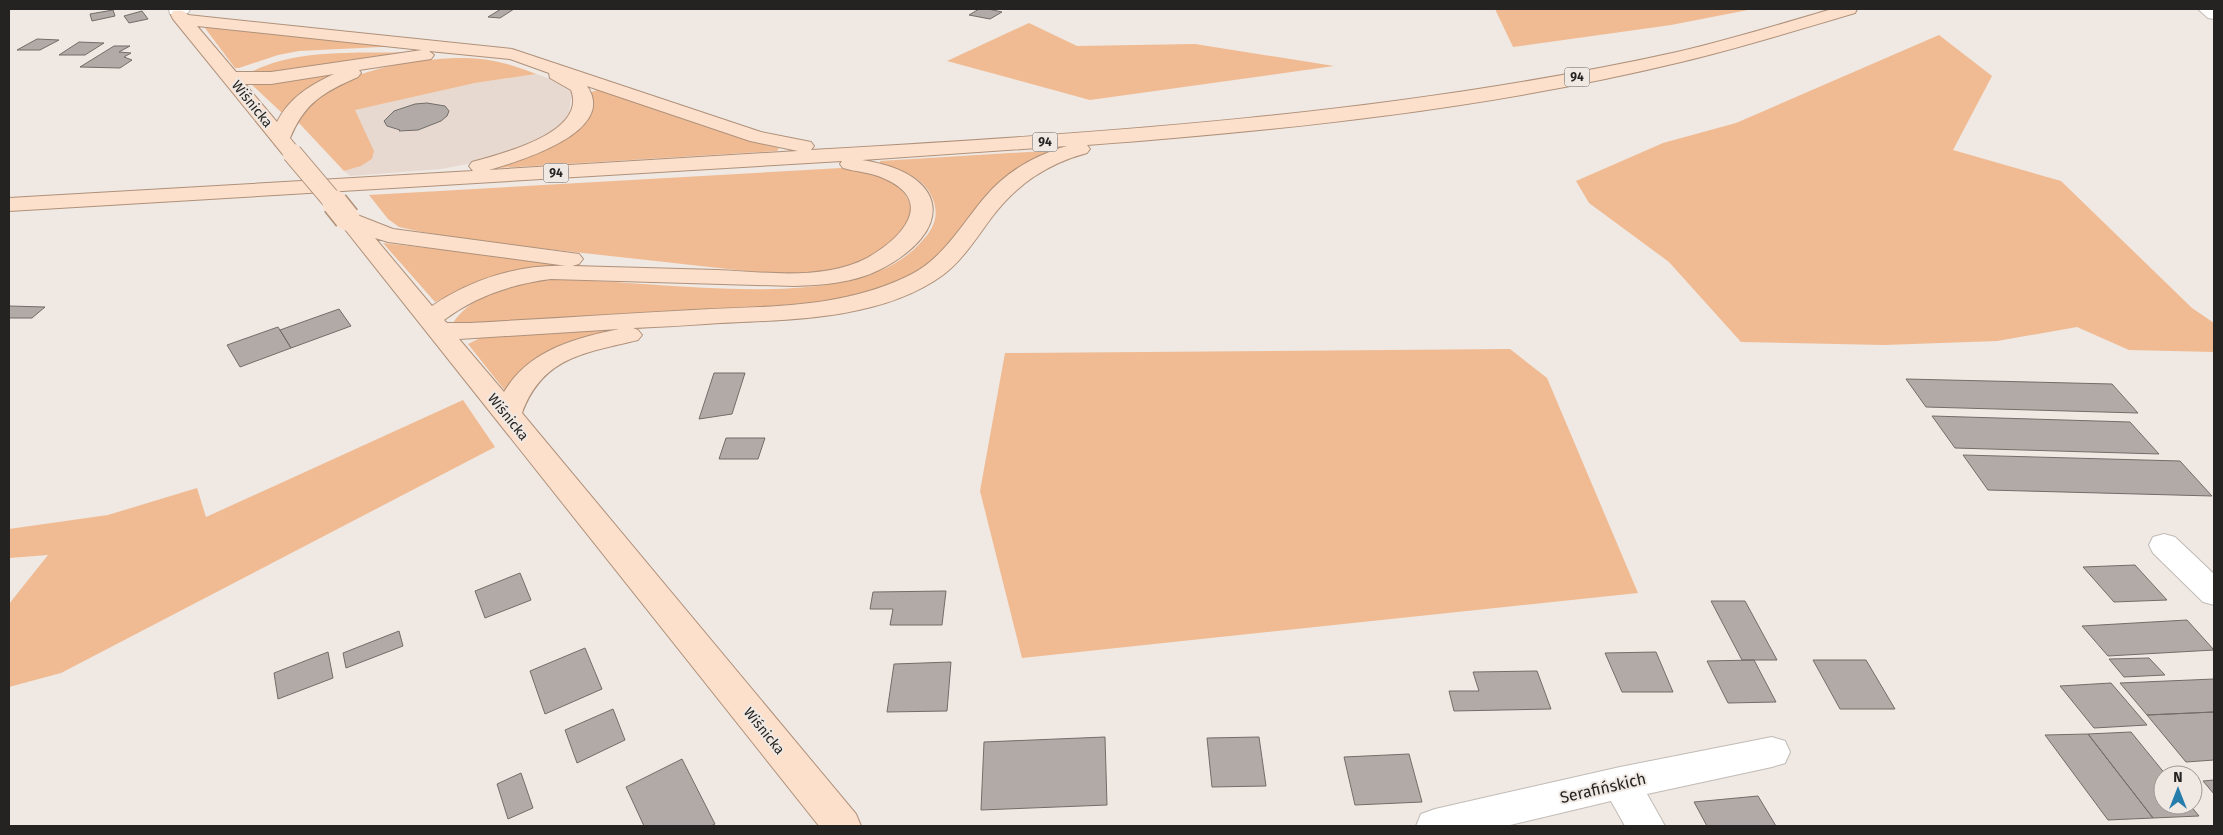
<svg xmlns="http://www.w3.org/2000/svg" width="2223" height="835" font-family="'Fira Sans',sans-serif">
  <style>
    .built { fill: #e7d9d0 }
    .green { fill: #f0bb92 }
    .building { fill: #b1aaa6; stroke: #736d69 }
    .lines { fill: none; stroke-linecap: round; stroke-linejoin: round }
    .minor-casing { stroke: #c1bbb6; stroke-width: 2 }
    .major-casing { stroke: #af917a; stroke-width: 2 }
    .minor { fill: #fff; fill-rule: evenodd }
    .major { fill: #fce0cc; fill-rule: evenodd }
    .major-bridge-far1-casing { stroke: #af917a; stroke-width: 21; stroke-linecap: butt }
    .major-bridge-casing { stroke: #af917a; stroke-width: 28; stroke-linecap: butt }
    .major-bridge-far1 { stroke: #fce0cc; stroke-width: 19 }
    .major-bridge { stroke: #fce0cc; stroke-width: 25 }
    .labels { text-anchor: middle; dominant-baseline: central; stroke-width: 4; stroke-linejoin: round; paint-order: stroke }
    .shield { fill: #efe8e3; stroke: #625e5b; stroke-width: 1 }
    .shield-label { font-size: 12px; font-weight: bold; fill: #252321 }
    .street-label { font-size: 14px; fill: #252321; stroke: #efe8e3 }
    .near-street-label { font-size: 16px; fill: #252321; stroke: #efe8e3 }
  </style>
  <rect width="100%" height="100%" fill="#efe8e3"/>
  <path class="built" d="M536,74L565,84L572,93L568,118L557,130L538,142L472,163L441,169L350,176L344,171L361,166L372,159L354,110L475,83Z"/>
  <path class="green" d="M1495,9H1753L1671,25L1513,47Z
    M1029,23L1077,46L1195,44L1334,66L1090,100L947,61Z
    M205,28H209L401,46L299,51L278,55L239,68H235Z
    M1939,35L1992,76L1953,150L2061,181L2192,308L2214,323V352L2129,350L2077,327L1997,341L1884,345L1741,342L1669,262L1589,203L1576,181L1663,143L1736,123Z
    M420,52L244,76C292,46 365,54 420,52Z
    M456,58C489,58 505,62 536,74L475,83L355,110L374,151L372,159L361,166L344,171L299,123C320,72 408,60 456,58Z
    M365,66L286,112H281L252,85Z
    M598,90L748,141L779,148L777,151L498,168L497,166C523,159 586,140 592,108C593,103 591,97 591,92Z
    M1059,150L940,256L919,270L893,284L862,294L819,302L771,306L482,324L453,323C468,299 506,284 534,281C635,273 852,324 922,241C934,228 940,215 932,197C924,177 899,169 880,164V161Z
    M841,168C873,174 909,178 913,217L897,243L847,269L791,276L502,244L422,232L399,227L388,219L369,195Z
    M383,243L635,271L533,268L491,277L435,302Z
    M672,324L614,332L506,392L468,344L482,337Z
    M1510,349L1547,378L1638,593L1022,658L980,491L1005,353Z
    M463,400L495,447L61,673L9,687V604L48,555L9,558V529L108,515L197,488L206,517Z"/>
  <path class="building" d="M501,9H514L500,18L488,17Z
    M979,9H988L1002,12L990,19L969,15Z
    M113,10L115,16L92,21L90,14Z
    M142,11L148,19L129,23L124,16Z
    M37,39L59,40L40,50H17Z
    M79,42L104,43L85,55H59Z
    M114,46H130L119,52L131,53L124,57L132,60L120,68L80,67Z
    M427,103L445,106L449,111L447,116L441,121L418,130L399,131L400,130L387,126L384,121L394,111L415,104Z
    M9,306L45,307L32,318H9Z
    M339,309L351,326L291,348L280,330Z
    M278,327L291,348L240,367L227,345Z
    M714,373H745L732,414L699,419Z
    M1906,379L2112,384L2138,413L1926,407Z
    M1932,416L2130,422L2159,454L1955,448Z
    M726,438H765L758,459H719Z
    M1963,455L2180,461L2212,496L1988,490Z
    M2135,565L2167,600L2114,602L2083,567Z
    M520,573L531,600L485,618L475,591Z
    M946,591L942,625H890L893,609H870L873,592Z
    M1711,601H1745L1777,660H1742Z
    M2187,620L2214,650L2108,656L2082,626Z
    M399,631L403,646L346,668L343,653Z
    M585,648L602,689L545,714L530,671Z
    M328,652L333,678L278,699L274,673Z
    M1656,652L1673,692H1622L1605,653Z
    M2149,658L2165,675L2124,677L2109,659Z
    M1754,660L1776,702L1728,703L1707,661Z
    M1813,660H1866L1895,709H1840Z
    M951,662L947,711L887,712L894,664Z
    M1537,671L1551,709L1454,711L1449,691H1479L1473,672Z
    M2214,679V712L2147,715L2120,683Z
    M2111,683L2147,725L2094,728L2060,686Z
    M613,709L625,740L577,763L565,730Z
    M2214,712V760L2186,762L2147,715Z
    M2131,732L2166,775H2163V805H2190L2199,816L2153,818L2088,734Z
    M2088,734L2153,818L2108,820L2045,735Z
    M1105,737L1107,805L981,810L984,742Z
    M1259,737L1266,786L1212,787L1207,738Z
    M1409,754L1422,802L1355,805L1344,757Z
    M682,759L715,824L711,826H644L626,787Z
    M521,773L533,808L508,819L497,784Z
    M2214,780V794L2203,781Z
    M1758,796L1776,826H1707L1694,802Z"/>
  <g class="lines">
    <defs>
      <path id="minor" d="M169,9H190L188,13L176,15L170,14Z
        M2198,9H2214V19L2208,18Z
        M2164,534L2175,537L2214,574V605L2203,602L2153,553L2149,545L2153,537Z
        M1772,737L1785,741L1790,752L1785,763L1772,767L1647,794L1665,826H1625L1611,801L1506,826H1416L1421,814L1435,809L1620,767Z"/>
      <path id="major" d="M1832,9H1857L1855,13C1797,30 1740,48 1681,62C1487,109 1286,130 1087,145L1090,149L1087,153C1047,164 1017,184 992,217C977,237 963,260 943,275C883,319 791,320 720,323C691,325 662,327 633,328L638,330L642,335L638,340C586,353 543,356 522,413L856,814L861,826H819L336,218L339,213L347,211L393,229L579,254L583,259L579,264L572,266C620,267 669,269 717,270C765,272 823,281 867,258C902,238 937,201 883,178C870,172 856,172 843,168L840,164L842,161L9,211V198L473,171L469,166L472,162C500,154 588,133 571,90L550,78L549,73L510,59L429,51L434,55L431,59L359,70L361,73L358,77C324,92 305,102 290,138L302,153L299,157L292,159L285,157L173,19L171,15L173,11C180,10 184,10 188,15L512,49L761,132L811,142L814,146L811,150C1102,133 1392,115 1677,52C1729,40 1781,24 1832,9ZM197,26L422,50L271,72H236ZM334,74C310,85 289,98 277,122L245,84H271ZM587,86L750,141L798,151L489,170C517,162 619,132 587,86ZM1067,146C1035,155 1006,172 985,197C962,224 944,257 912,274C844,309 767,306 693,310C619,314 544,319 470,323H447L444,320C476,296 512,284 551,279L794,286C823,285 853,283 879,270C957,231 949,173 862,160ZM375,238L388,242L567,266C520,264 471,279 432,306ZM619,329C574,338 528,351 504,392L459,339Z"/>
    </defs>
    <use href="#minor" class="minor-casing"/>
    <use href="#major" class="major-casing"/>
    <use href="#minor" class="minor"/>
    <use href="#major" class="major"/>
    <defs>
      <path id="major-bridge-far1" d="M292,153L336,205"/>
      <path id="major-bridge" d="M335,203L347,218"/>
    </defs>
    <use href="#major-bridge-far1" class="major-bridge-far1-casing"/>
    <use href="#major-bridge" class="major-bridge-casing"/>
    <use href="#major-bridge-far1" class="major-bridge-far1"/>
    <use href="#major-bridge" class="major-bridge"/>
  </g>
  <g class="labels">
    <g class="shield">
      <rect x="1564.5" y="67.5" width="25" height="19" rx="4"/>
      <rect x="1032.5" y="132.5" width="25" height="19" rx="4"/>
      <rect x="543.5" y="163.5" width="25" height="19" rx="4"/>
    </g>
    <g class="shield-label">
      <text x="1577" y="77">94</text>
      <text x="1045" y="142">94</text>
      <text x="556" y="173">94</text>
    </g>
    <g class="street-label">
      <text transform="translate(252 104) rotate(51)">Wiśnicka</text>
      <text transform="translate(508 417) rotate(51)">Wiśnicka</text>
      <text transform="translate(764 731) rotate(51)">Wiśnicka</text>
    </g>
    <g class="near-street-label">
      <text transform="translate(1603 788) rotate(-13)">Serafińskich</text>
    </g>
  </g>
  <rect width="2223" height="835" fill="none" stroke="#252321" stroke-width="20"/>
  <g transform="translate(2178 790)"><circle r="24" fill="#efe8e3" stroke="#9e9995"/>
  <path d="M0-4L9 19L0 12L-9 19Z" fill="#267cab"/>
  <text y="-8" font-size="14" font-weight="bold" text-anchor="middle" fill="#252321">N</text>
  </g>
</svg>
